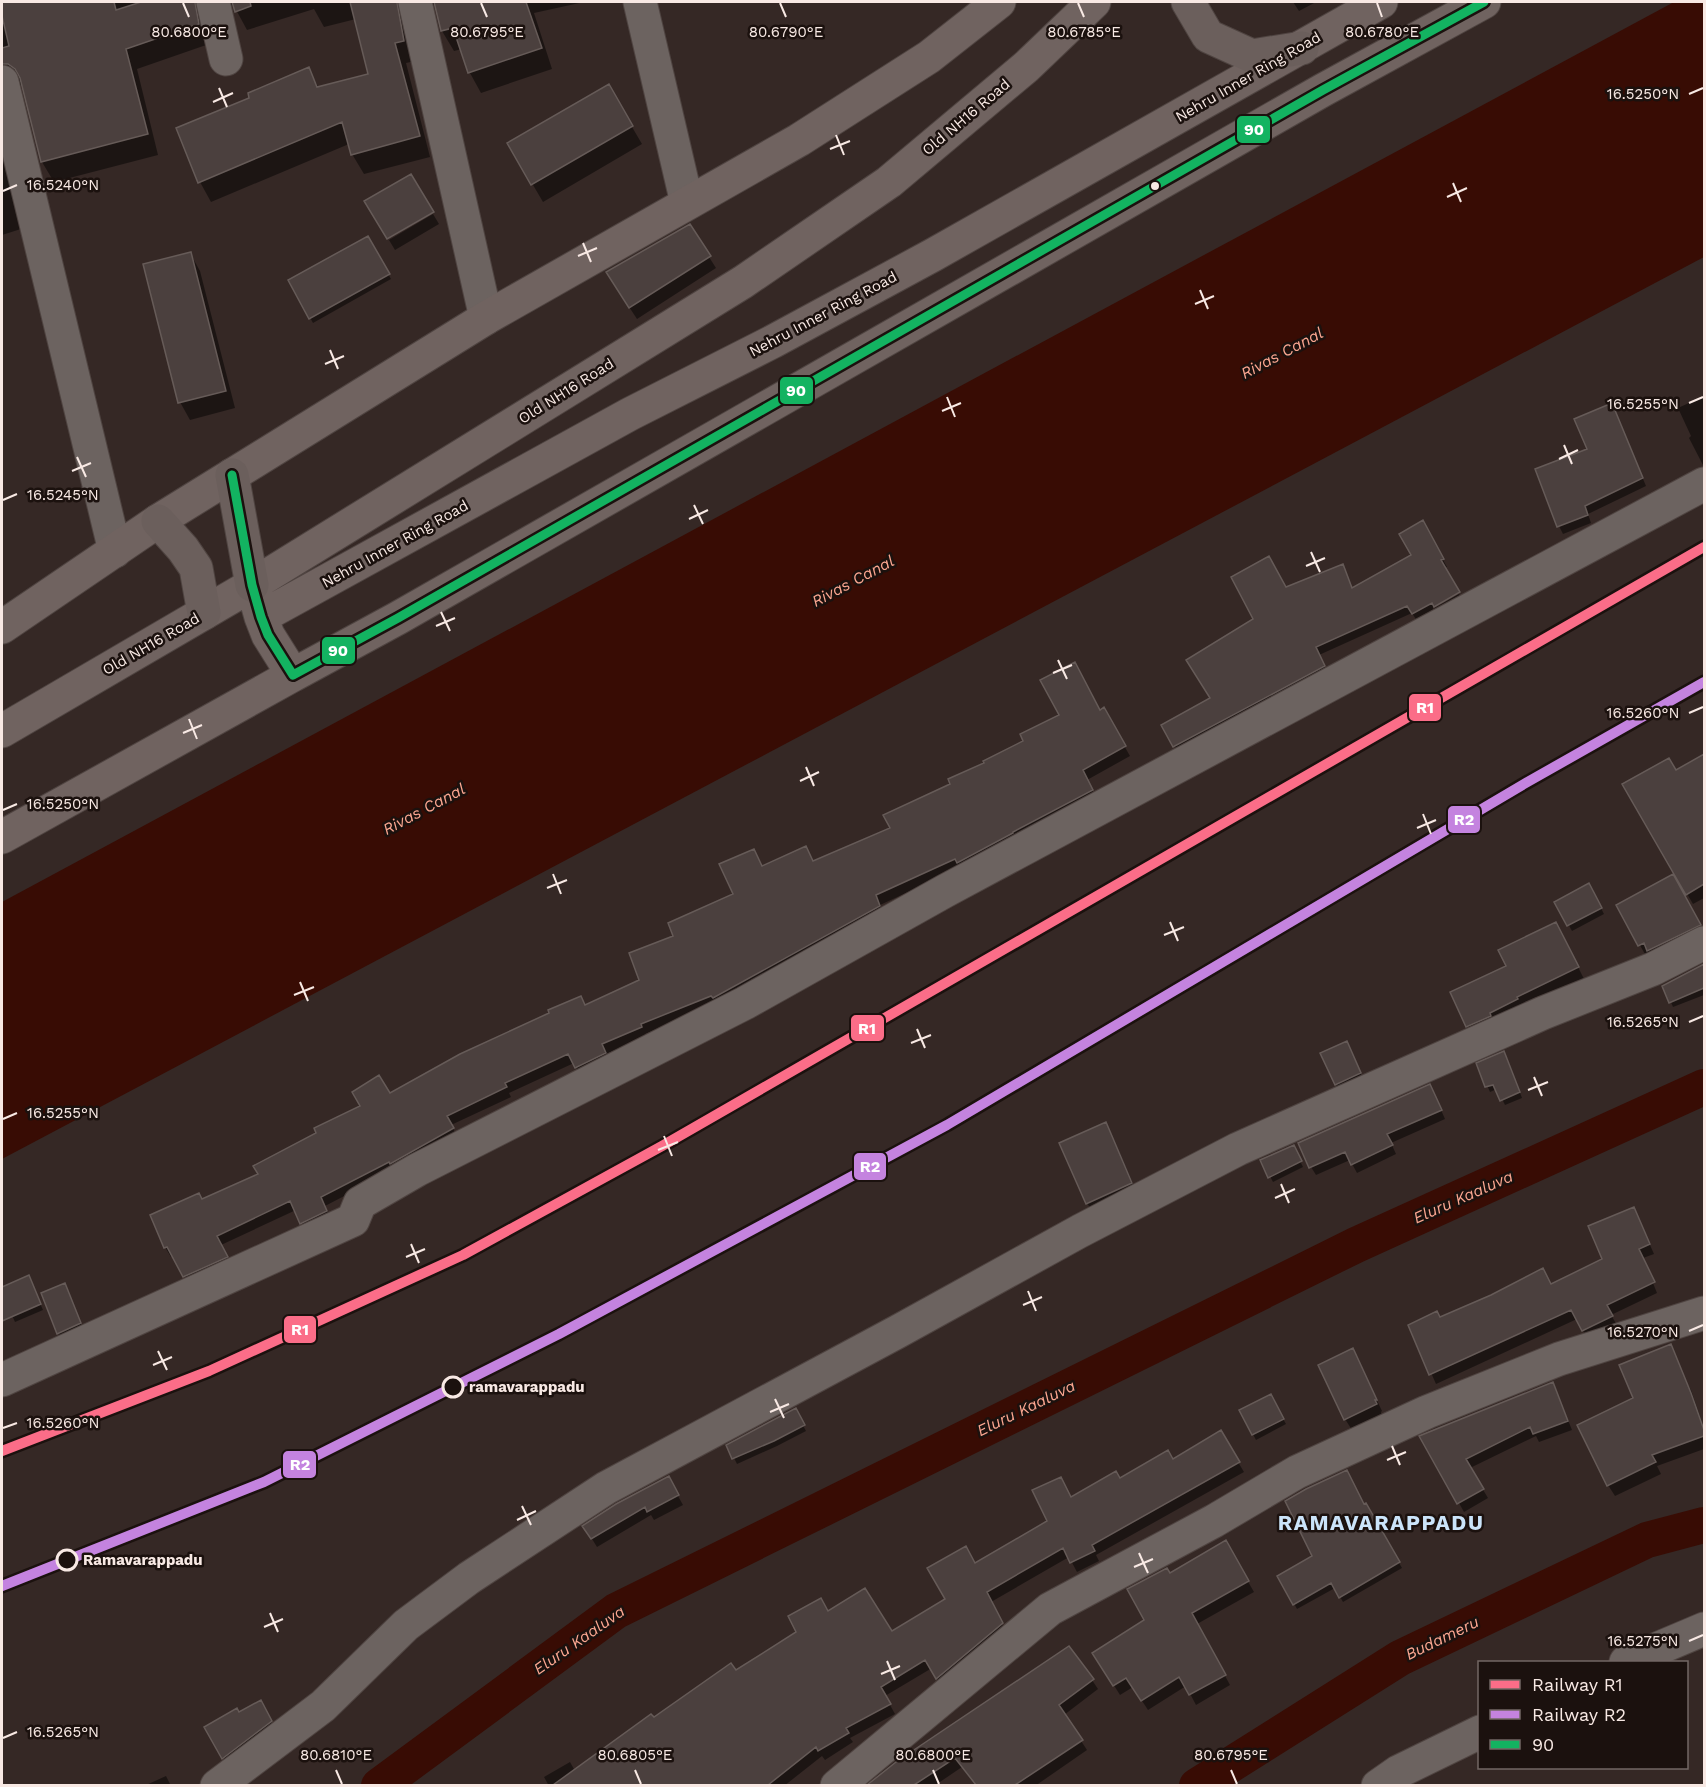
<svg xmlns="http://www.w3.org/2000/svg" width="1706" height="1787" font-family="'Work Sans',sans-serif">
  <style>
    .water { fill: #380c04 }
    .shadow { fill: #0007 }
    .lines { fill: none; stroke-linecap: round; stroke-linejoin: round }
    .canal { stroke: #380c04; stroke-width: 36 }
    .building { fill: #4b403e; stroke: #665b58; stroke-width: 1.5 }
    .minor-casing { stroke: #4f4441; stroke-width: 35 }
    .major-casing { stroke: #4f4441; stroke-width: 35 }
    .highway-casing { stroke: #4f4441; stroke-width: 35 }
    .minor { stroke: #6c6360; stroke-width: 33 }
    .major { stroke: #706360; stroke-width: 33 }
    .highway { stroke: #6b5f5c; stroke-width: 33 }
    .bus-1-casing { stroke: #1b110e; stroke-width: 14 }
    .bus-1 { stroke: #13b361; stroke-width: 9 }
    .rail-1-casing { stroke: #1b110e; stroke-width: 15 }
    .rail-2-casing { stroke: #1b110e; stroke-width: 15 }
    .rail-1 { stroke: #fb6d88; stroke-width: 10 }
    .rail-2 { stroke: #c483df; stroke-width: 10 }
    .ticks { fill: none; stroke: #f8e9e4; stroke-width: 2 }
    .bus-dot { fill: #f8e9e4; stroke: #1b110e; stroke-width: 2 }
    .stop-dot { fill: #1b110e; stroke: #f8e9e4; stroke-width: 3 }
    .labels { text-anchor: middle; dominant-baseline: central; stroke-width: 5; stroke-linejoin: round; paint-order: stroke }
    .street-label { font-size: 15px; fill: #f8e9e4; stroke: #1b110e }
    .stop-label { font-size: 15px; font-weight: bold; fill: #f8e9e4; stroke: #1b110e; text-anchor: start }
    .water-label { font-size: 16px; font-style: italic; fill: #fca791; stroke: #1b110e }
    .district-label { font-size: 21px; font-weight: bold; letter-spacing: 1.5px; fill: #cbe4fa; stroke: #1b110e }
    .ticks-label { font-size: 15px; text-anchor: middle; fill: #f8e9e4; stroke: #1b110e; stroke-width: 5; stroke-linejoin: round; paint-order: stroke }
    .line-badge { stroke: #1b110e; stroke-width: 2 }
    .badge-label { font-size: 16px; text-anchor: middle; font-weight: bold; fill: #fff }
  </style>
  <rect width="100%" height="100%" fill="#352825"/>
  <path class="water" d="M1674,2H1704V257L2,1159V902Z"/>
  <path class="shadow" d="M2,2H419L415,61L406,63L430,157L364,174L352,154L349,144L211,202L200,182L251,98L308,69L319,88L370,75L356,19L324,27L314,9L247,30L234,6L221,3L209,44L137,69L158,155L54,182L42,162L24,86L9,84L2,88V17L3,16Z
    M424,2H584L534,13L552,69L481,93L470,73L462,49L454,51L442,31L437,6L425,4Z
    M1293,2H1316L1299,11Z
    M608,86L642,144L543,202L509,144Z
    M2,137L24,228L2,235Z
    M433,214L439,224L395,250L389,240Z
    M368,238L391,279L313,323L290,281Z
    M190,253L200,271L235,408L190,420L180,402Z
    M709,257L716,268L637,319L614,284Z
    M1704,396V467L1689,438L1691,436L1678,408Z
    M1615,413L1646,486L1588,514L1591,523L1563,534L1559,526L1589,450Z
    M1422,522L1447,567L1444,568L1458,592L1433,606V609L1459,594L1463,600L1417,621L1412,613L1319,655L1328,674L1179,754L1163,725L1212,699L1255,620L1285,589L1353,590L1413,556Z
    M1103,709L1130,756L1087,780L1097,800L962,867L880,905L884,915L718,1004L645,1034L646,1037L606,1054L610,1063L582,1077L574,1063L509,1093L511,1097L451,1125L458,1137L325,1206L332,1221L306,1232L296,1210L221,1245L232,1266L189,1285L173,1255L171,1257L165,1247L202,1200L260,1174L389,1095L641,980L675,937L735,895L762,867L813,862L892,829Z
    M1704,756V898L1693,904L1624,785L1676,772Z
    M1672,876L1704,935L1646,956L1618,906Z
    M1589,885L1604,914L1572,931L1556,902Z
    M1562,935L1584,979L1523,1009L1474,1037L1468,1026Z
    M1704,964V995L1673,1007L1664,986Z
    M1349,1048L1363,1079L1339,1090L1322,1054Z
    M1507,1058L1522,1098L1505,1105L1497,1089L1490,1092L1478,1064Z
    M1434,1094L1445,1119L1391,1143L1396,1154L1357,1173L1350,1160L1316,1175L1311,1167Z
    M1112,1136L1138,1195L1094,1214L1087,1203Z
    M1293,1147L1303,1167L1273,1182L1262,1161Z
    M1634,1209L1654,1254L1643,1258L1657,1293L1611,1315L1617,1325L1588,1340L1577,1319L1436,1384L1410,1325L1439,1319L1551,1286L1604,1259Z
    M28,1277L43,1310L15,1322L2,1293V1288Z
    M67,1290L83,1329L61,1339L43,1294Z
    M1358,1361L1382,1411L1381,1412L1382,1416L1352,1430L1345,1419Z
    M1684,1379L1691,1390L1704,1428V1449L1657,1466L1661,1474L1615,1496L1608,1485Z
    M1553,1383L1572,1430L1539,1442L1536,1436L1470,1468L1488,1498L1464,1512L1422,1437Z
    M1270,1396L1286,1424L1256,1440L1241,1411Z
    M795,1410L806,1431L777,1446L737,1464L728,1446Z
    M1220,1432L1244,1472L1096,1555L1099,1561L1077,1572L1069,1557L991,1602L1007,1634L942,1688L932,1668L885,1696L895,1714L850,1738L853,1742L825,1760L822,1756L784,1786H549L544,1777L570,1762L575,1771L653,1719L736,1672L827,1613L891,1633L947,1599L975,1565L1049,1521L1072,1499L1172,1461Z
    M668,1478L683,1505L654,1520L651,1515L597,1547L584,1526Z
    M1365,1505L1402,1568L1343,1602L1335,1588L1297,1609L1279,1576L1314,1557Z
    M1225,1542L1254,1592L1197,1624L1230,1685L1196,1705L1186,1686L1148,1710L1133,1687L1120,1695L1100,1663L1146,1620L1169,1575Z
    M1092,1680L1098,1689L1064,1715L1087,1750L1035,1786H976L962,1767L934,1786H869L897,1763Z
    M266,1712L276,1732L229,1767L206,1727Z
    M166,1776L171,1786H144Z"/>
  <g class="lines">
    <path class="canal" d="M379,1786L616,1611L1356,1245L1704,1087
      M1197,1786L1400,1658L1647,1540L1704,1525"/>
  </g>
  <path class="building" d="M2,2H114L116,10L141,2H195L199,24L126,49L148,134L41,162L20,78L15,69L8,64H2V48L9,46L2,16Z
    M232,2H250L251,6L235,12Z
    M350,2H397L404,41L395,43L420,136L351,155L342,122L198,183L176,128L249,98L248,93L309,67L317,87L368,74Z
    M434,2H526L542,48L468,73L453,28L441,31Z
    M609,84L633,126L531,185L507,143Z
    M411,174L434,212L387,239L364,201Z
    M690,224L711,256L629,308L606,272Z
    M368,236L390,274L309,319L288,280Z
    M191,252L226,391L178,403L143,264Z
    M1612,403L1643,478L1585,506L1588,515L1557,527L1535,469L1587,449L1574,419Z
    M1423,520L1444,559L1441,560L1460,592L1434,607L1432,603L1412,614L1407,606L1316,647L1325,666L1173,747L1161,725L1210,698L1186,660L1253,619L1231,577L1269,556L1286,587L1343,564L1352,588L1411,555L1399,534Z
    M1075,662L1100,710L1104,707L1126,746L1083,770L1093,790L1013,832V833L957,863L955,859L876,895L880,906L713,998L711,996L641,1024L642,1027L602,1044L606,1053L575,1068L568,1054L505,1083L507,1087L447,1116L454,1128L390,1164L389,1162L321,1197L327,1211L300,1224L290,1201L217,1236L228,1257L183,1277L167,1247L164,1248L150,1215L199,1193L202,1199L258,1174L253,1166L316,1133L314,1128L360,1106L352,1092L379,1075L390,1093L460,1054L549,1013L548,1010L581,996L585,1005L639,980L629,953L673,936L668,923L733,894L719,864L754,849L762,866L806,846L813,861L890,828L883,815L950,784L948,779L984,763L983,761L1023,741L1020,734L1059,715L1040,680Z
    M1704,754V884L1686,895L1622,784L1669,758L1676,770Z
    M1673,874L1701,925L1647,951L1644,943L1638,946L1616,905Z
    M1589,883L1602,908L1567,926L1554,902Z
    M1556,922L1579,967L1517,997L1518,999L1490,1013L1491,1016L1466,1027L1450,992L1506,966L1498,950Z
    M1704,964V988L1669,1003L1662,986Z
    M1347,1041L1361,1073L1335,1085L1320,1053Z
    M1504,1051L1520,1092L1500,1101L1493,1085L1485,1087L1476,1063Z
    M1430,1084L1442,1110L1387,1134L1393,1145L1351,1165L1345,1152L1309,1168L1298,1143Z
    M1106,1122L1132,1183L1086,1204L1059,1143Z
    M1294,1145L1302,1161L1268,1178L1260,1160Z
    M1634,1207L1650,1244L1639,1249L1655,1282L1607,1305L1613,1316L1582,1331L1571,1310L1429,1375L1408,1325L1437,1311L1440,1317L1491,1295L1543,1268L1551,1284L1602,1259L1588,1226Z
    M29,1275L41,1304L2,1321V1287Z
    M65,1283L81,1323L57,1334L41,1293Z
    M1671,1344L1691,1393L1704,1430V1436L1652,1455L1656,1462L1607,1486L1577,1425L1633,1398L1619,1365Z
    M1353,1348L1377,1400H1375L1377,1404L1344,1420L1318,1365Z
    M1553,1382L1568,1421L1533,1434L1530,1427L1466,1459L1484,1489L1457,1504L1419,1436Z
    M1271,1394L1284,1419L1252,1435L1239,1410Z
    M796,1408L805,1425L774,1441L732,1459L726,1445Z
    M1221,1430L1240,1462L1092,1545L1095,1551L1070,1563L1063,1548L987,1592L1003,1623L936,1679L925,1660L881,1687L891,1704L846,1728L849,1733L818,1751L816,1747L768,1785H553L651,1714L654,1717L731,1663L736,1670L796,1632L788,1616L821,1598L828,1611L865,1588L892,1631L945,1599L927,1568L966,1546L975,1563L1047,1521L1032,1490L1061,1477L1071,1497L1116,1471L1120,1478L1168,1450L1173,1459Z
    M1347,1470L1364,1504L1366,1503L1400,1562L1339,1598L1331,1583L1293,1605L1277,1576L1312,1556L1285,1501L1306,1489Z
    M669,1476L679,1495L647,1512L645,1507L591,1539L582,1526L616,1504Z
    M1226,1540L1249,1581L1192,1613L1226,1675L1189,1695L1179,1677L1141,1701L1126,1678L1113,1686L1092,1653L1144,1620L1127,1589L1167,1568L1170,1573Z
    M1069,1646L1094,1679L1059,1705L1083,1740L1015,1785H976L955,1758L914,1785H867L896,1762Z
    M261,1700L272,1721L222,1759L204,1727L237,1708L239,1712Z"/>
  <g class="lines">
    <defs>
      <path id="minor" d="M213,2L226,59
        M415,2L486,318
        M640,2L687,203
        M2,82L115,551
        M2,1380L353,1220L360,1203L417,1170L745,1003L945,891L1704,484
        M1626,1662L1704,1629
        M217,1786L323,1706L406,1625L469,1578L606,1488L897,1332L1080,1231L1238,1149L1543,1013L1653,969L1704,943
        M837,1786L1050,1609L1214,1521L1297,1472L1427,1412L1559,1359L1704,1313
        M1378,1786L1398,1772L1480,1732"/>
      <path id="major" d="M252,585L261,617L268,635L293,675L398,618L1323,90L1484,2
        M261,617L630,414L772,342L933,255L1381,2
        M2,627L158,521L486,318L799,140L929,57L999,2
        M2,731L252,585L743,282L889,182L1026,67L1094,2
        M2,837L293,675"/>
      <path id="highway" d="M1188,2L1208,36L1252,56L1302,48
        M232,475L252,585
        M158,521L183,549L196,568L204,613"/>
    </defs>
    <use href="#minor" class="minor-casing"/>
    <use href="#major" class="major-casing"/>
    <use href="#highway" class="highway-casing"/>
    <use href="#minor" class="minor"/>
    <use href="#major" class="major"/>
    <use href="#highway" class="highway"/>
    <defs>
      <path id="bus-1" d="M232,475L252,585L261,617L268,635L293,675L398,618L1323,90L1484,2"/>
    </defs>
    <use href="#bus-1" class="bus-1-casing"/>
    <use href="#bus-1" class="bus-1"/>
    <defs>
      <path id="rail-1" d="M2,1451L209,1371L463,1255L662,1146L1704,547"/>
      <path id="rail-2" d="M2,1586L264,1482L559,1334L947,1125L1524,784L1704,682"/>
    </defs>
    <use href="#rail-1" class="rail-1-casing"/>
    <use href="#rail-2" class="rail-2-casing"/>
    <use href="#rail-1" class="rail-1"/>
    <use href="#rail-2" class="rail-2"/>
  </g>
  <path class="ticks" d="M183,3L189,17M481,3L487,17M780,3L786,17M1078,3L1084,17M1377,3L1382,17M219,88L227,107M1689,94L1703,88M213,102L233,93M836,135L844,155M830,149L850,141M1453,183L1461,202M3,191L17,185M1447,197L1467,188M583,243L591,262M578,256L597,248M1200,290L1208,309M1195,304L1214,296M330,350L338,369M325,364L344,356M947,397L955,417M1689,403L1703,397M942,411L961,403M1564,445L1572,464M77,457L86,477M1559,459L1578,450M72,471L91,463M3,500L17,494M694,505L703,524M689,519L708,510M1311,552L1320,572M1306,566L1325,558M441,612L450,631M436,626L455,618M1058,660L1067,679M1053,673L1072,665M1689,713L1703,707M189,719L197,739M183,733L202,725M806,767L814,786M800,781L819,772M3,810L17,804M1423,814L1431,834M1417,828L1436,820M553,874L561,894M547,888L567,880M1170,922L1178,941M1164,935L1184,927M300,982L308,1001M294,995L314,987M1689,1022L1703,1016M917,1029L925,1048M911,1043L931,1035M1534,1077L1542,1096M1528,1090L1548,1082M3,1119L17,1113M664,1136L672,1156M658,1150L678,1142M1281,1184L1289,1203M1275,1198L1295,1189M411,1244L419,1263M406,1257L425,1249M1028,1291L1036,1311M1023,1305L1042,1297M1689,1331L1703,1325M158,1351L167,1370M153,1365L172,1357M775,1399L784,1418M770,1412L789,1404M3,1428L17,1423M1392,1446L1400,1465M1387,1460L1406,1452M522,1506L531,1525M517,1520L536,1511M1139,1553L1148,1573M1134,1567L1153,1559M270,1613L278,1632M264,1627L283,1619M1689,1641L1703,1635M887,1661L895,1680M881,1674L900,1666M3,1738L17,1732M336,1770L342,1784M635,1770L641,1784M933,1770L939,1784M1231,1770L1237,1784"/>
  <circle class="bus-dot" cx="1155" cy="186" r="5"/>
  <g class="stop-dot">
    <circle cx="453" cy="1387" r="10"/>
    <circle cx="67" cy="1560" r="10"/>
  </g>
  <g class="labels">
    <g class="street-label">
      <text transform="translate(1248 77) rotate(-30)">Nehru Inner Ring Road</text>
      <text transform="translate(966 117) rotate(-40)">Old NH16 Road</text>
      <text transform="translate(823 314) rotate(-28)">Nehru Inner Ring Road</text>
      <text transform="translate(566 391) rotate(-32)">Old NH16 Road</text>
      <text transform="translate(395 544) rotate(-29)">Nehru Inner Ring Road</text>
      <text transform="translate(151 644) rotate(-30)">Old NH16 Road</text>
    </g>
    <g class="stop-label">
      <text x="469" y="1387">ramavarappadu</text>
      <text x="83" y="1560">Ramavarappadu</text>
    </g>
    <g class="water-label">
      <text transform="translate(1282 353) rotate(-28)">Rivas Canal</text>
      <text transform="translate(853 581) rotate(-28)">Rivas Canal</text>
      <text transform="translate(424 809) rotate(-28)">Rivas Canal</text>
      <text transform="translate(1463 1197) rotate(-24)">Eluru Kaaluva</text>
      <text transform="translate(1026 1408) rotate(-26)">Eluru Kaaluva</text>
      <text transform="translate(1442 1638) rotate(-26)">Budameru</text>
      <text transform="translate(579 1640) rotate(-35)">Eluru Kaaluva</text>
    </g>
    <g class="district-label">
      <text x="1381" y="1522">RAMAVARAPPADU</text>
    </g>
  </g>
  <g class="ticks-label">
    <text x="189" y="37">80.6800°E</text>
    <text x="487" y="37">80.6795°E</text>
    <text x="786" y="37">80.6790°E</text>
    <text x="1084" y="37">80.6785°E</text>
    <text x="1382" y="37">80.6780°E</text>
    <text x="1643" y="99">16.5250°N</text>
    <text x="63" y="190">16.5240°N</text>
    <text x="1643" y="409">16.5255°N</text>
    <text x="63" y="500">16.5245°N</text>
    <text x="1643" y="718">16.5260°N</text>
    <text x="63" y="809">16.5250°N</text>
    <text x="1643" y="1027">16.5265°N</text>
    <text x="63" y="1118">16.5255°N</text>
    <text x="1643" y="1337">16.5270°N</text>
    <text x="63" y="1428">16.5260°N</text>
    <text x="1643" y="1646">16.5275°N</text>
    <text x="63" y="1737">16.5265°N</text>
    <text x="336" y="1760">80.6810°E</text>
    <text x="635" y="1760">80.6805°E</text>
    <text x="933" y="1760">80.6800°E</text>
    <text x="1231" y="1760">80.6795°E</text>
  </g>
  <g class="line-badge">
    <rect x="1236" y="115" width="35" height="29" rx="6" fill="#13b361"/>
    <rect x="779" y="376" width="35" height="29" rx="6" fill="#13b361"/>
    <rect x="321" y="636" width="35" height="29" rx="6" fill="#13b361"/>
    <rect x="1408" y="693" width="34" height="29" rx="6" fill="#fb6d88"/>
    <rect x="1447" y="805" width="34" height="29" rx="6" fill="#c483df"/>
    <rect x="850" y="1014" width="35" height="28" rx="6" fill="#fb6d88"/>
    <rect x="853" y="1152" width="34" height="29" rx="6" fill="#c483df"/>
    <rect x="283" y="1315" width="34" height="29" rx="6" fill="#fb6d88"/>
    <rect x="282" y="1450" width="35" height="29" rx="6" fill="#c483df"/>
  </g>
  <g class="badge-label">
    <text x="1254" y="135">90</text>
    <text x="796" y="396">90</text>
    <text x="338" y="656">90</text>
    <text x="1425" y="713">R1</text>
    <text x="1464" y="825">R2</text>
    <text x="867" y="1034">R1</text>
    <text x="870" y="1172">R2</text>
    <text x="300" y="1335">R1</text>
    <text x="300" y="1470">R2</text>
  </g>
  <rect width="1706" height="1787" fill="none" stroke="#f8e9e4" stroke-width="6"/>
  <rect x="1478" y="1661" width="210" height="108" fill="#1b110e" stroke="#736764" stroke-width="1.5"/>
  <rect x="1490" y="1680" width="30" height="9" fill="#fb6d88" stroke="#736764" stroke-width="1.5"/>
  <text x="1532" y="1691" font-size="18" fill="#f8e9e4">Railway R1</text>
  <rect x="1490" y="1710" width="30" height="9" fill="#c483df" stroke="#736764" stroke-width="1.5"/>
  <text x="1532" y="1721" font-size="18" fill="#f8e9e4">Railway R2</text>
  <rect x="1490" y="1740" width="30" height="9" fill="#13b361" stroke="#736764" stroke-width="1.5"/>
  <text x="1532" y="1751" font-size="18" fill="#f8e9e4">90</text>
</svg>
